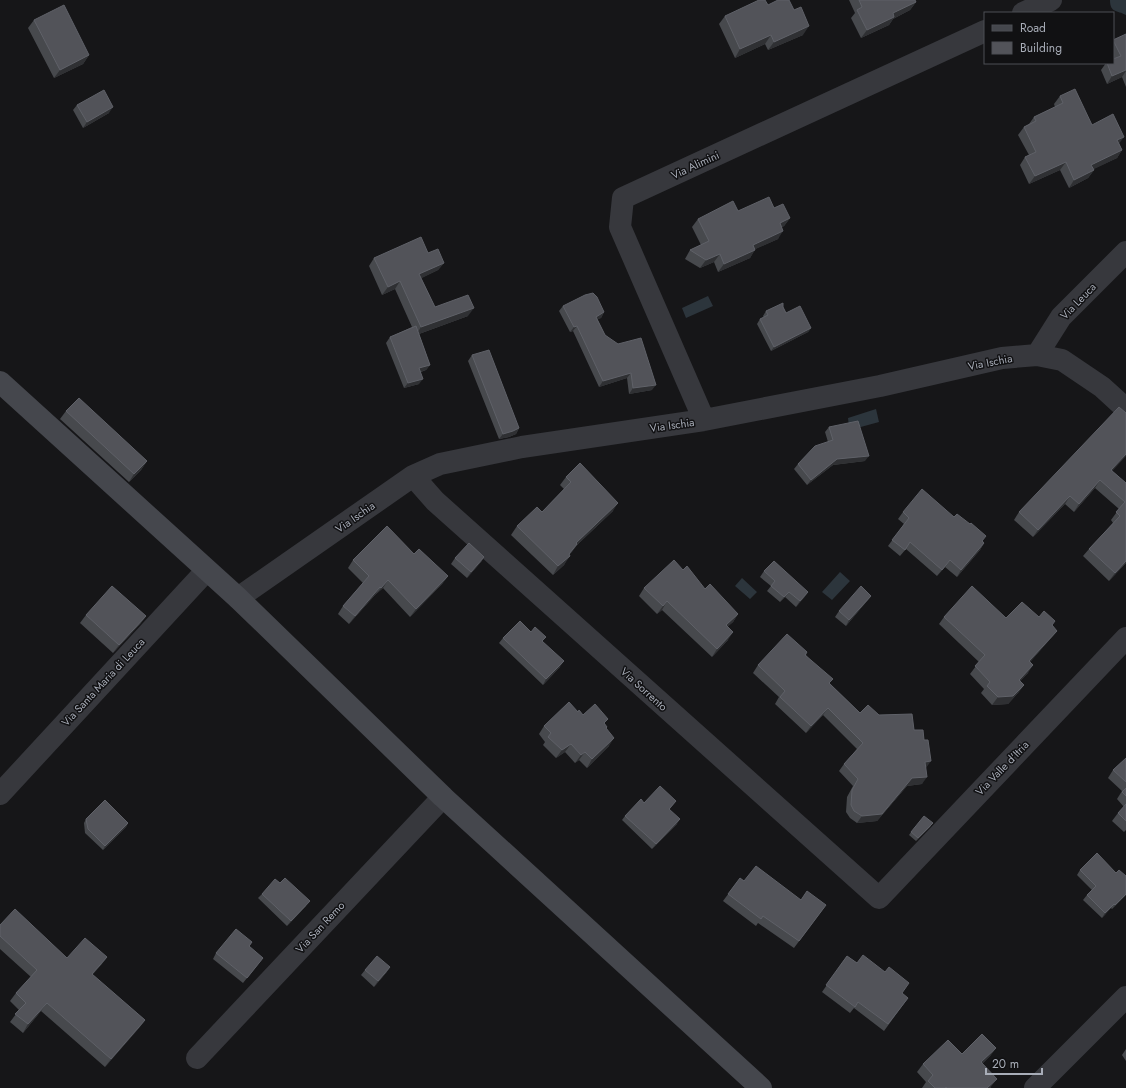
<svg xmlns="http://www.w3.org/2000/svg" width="1126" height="1088" font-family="Jost,sans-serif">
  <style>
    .water { fill: #2c353c }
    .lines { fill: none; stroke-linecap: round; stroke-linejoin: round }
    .street { stroke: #37383d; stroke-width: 22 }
    .secondary { stroke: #45474d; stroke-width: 22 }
    .wall { fill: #47494d }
    .shaded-wall { fill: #2f3033 }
    .building { fill: #525359; stroke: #5f6168 }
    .labels { text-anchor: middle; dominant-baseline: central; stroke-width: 3; stroke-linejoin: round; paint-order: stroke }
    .street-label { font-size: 11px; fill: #a8adb8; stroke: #111113 }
  </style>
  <rect width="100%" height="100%" fill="#161618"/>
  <path class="water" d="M1110,0H1126V15C1117,10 1110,13 1110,0Z
    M708,296L713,306L686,318L682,308Z
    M876,409L879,422L857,428L849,427L848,418Z
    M840,572L850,581L832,600L822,592Z
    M742,578L757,592L750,599L735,586Z"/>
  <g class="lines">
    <path class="street" d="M1023,13L1051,0
      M1037,355L1061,317L1126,252
      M704,420L620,227L623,198L985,31
      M413,476L435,501L879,898L1126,638
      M238,598L413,476L440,464L522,447L704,420L880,386L1002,358L1037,355L1062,360L1102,387L1126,409
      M0,794L206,571
      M197,1058L443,797
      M1035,1088L1126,997"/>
    <path class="secondary" d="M0,382L238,598L443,797L761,1088"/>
  </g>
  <path class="wall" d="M849,0H915L916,2L910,10L893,19L889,25L861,38L851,18L855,13Z
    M768,5L803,35L768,50L765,44L735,58L719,24L725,16Z
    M34,20L89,55L83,64L54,78L28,28Z
    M1126,34V87L1122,77L1107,84L1101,70L1106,63H1113V40Z
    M1060,96L1092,125L1119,143L1122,150L1117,158L1093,169L1094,170L1088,178L1069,188L1060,170L1029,184L1020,165L1025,157L1029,155L1018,135L1024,127L1029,124L1034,117L1055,107L1054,104Z
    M77,105L109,113L83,128L73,110Z
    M774,208L790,218L784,226L782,227L778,239L755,249L750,258L718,272L714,262L700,268L685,259L690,250L701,245L692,227L698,219L738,211Z
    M428,253L444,263L438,270L421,278L435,307L468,316L419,334L430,365L426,370L421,372L419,384L404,388L386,343L390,337L412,327L395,289L382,295L369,266L374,258Z
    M563,306L604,312L601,318L597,319L605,335L652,390L629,394L627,378L599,387L573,331L570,332L559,311Z
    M783,307L786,313L811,328L808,332L771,351L757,324L760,319L764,318L763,316L766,311Z
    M472,355L519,428L516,434L509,437L499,439L468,361Z
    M66,411L147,461L141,470L129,482L60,419Z
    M829,427L865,461L833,465L807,485L794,469L798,464L828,442L825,432Z
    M1112,471L1126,483V563L1109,581L1083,556L1089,549L1113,523L1111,520L1119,509L1095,488L1074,512L1065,504L1033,537L1014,520L1019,512Z
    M566,477L613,511L577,545L569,555L564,565L553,575L511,535L517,526L542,512L564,489L560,485Z
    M903,512L983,541L984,543L980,550L957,577L945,567L937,576L906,549L900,556L888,546L904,524L898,519Z
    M414,554L448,576L442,584L410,617L383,588L375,595L349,624L338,614L343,606L363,583L348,568L353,560Z
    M484,557L481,562L467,578L451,564L455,558Z
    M683,570L705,589L738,614L733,622L728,626V640L712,657L662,610L657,614L639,596L644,588Z
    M764,571L808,592L796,607L785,597L780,602L767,591L771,586L760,577Z
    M871,596L867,601L846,626L835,617L839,611Z
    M86,615L146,616L140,624L113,653L80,623Z
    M944,617L1006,618L1039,617L1052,626L1057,631L1051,638L1030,662L1028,673L1020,681L1024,685L1018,693L1008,704L992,705L981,693L984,689L970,674L979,662L939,624Z
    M531,632L546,637L542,641L560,667L543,685L499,643L503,638Z
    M807,652L806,655L829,683L860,713L879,715L914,730L926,768L922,784L907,786L877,821L857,823L850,818L846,812L847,797L853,786L839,771L844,764L857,749L823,715L806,733L775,704L779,697L753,673L758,665Z
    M578,712L583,715L605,724L606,728L609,746L587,768L579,760L575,763L565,752L556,758L543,745L545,742L539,734L544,726Z
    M1126,758V830L1124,832L1112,821L1118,813L1124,807L1117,799L1122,791L1108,778L1113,770Z
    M676,801L669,810L677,824L652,849L622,820L625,816L644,803Z
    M86,819L128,823L126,827L103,850L85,833L84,823Z
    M931,826L916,841L909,835L911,832Z
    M1080,870L1116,873L1126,895L1112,909L1111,908L1102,918L1083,900L1087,895L1092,890L1077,875Z
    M740,878L744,881L801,900L826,905L794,948L758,923L756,926L723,901Z
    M280,883L306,906L287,926L258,898L262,894Z
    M0,925L67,958L107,957L101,965L92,975L145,1020L139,1028L105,1067L41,1011L23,1033L10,1022L19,1010L10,1001L16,993L31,977L0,949Z
    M252,942L249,947L263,958L243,983L213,959L216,953Z
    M847,956L857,963L908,998L884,1031L854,1008L850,1013L822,992Z
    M390,967L386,973L374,987L361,975L365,970Z
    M996,1048L990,1056L982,1064L991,1087L990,1088H922L926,1082L917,1072L923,1064L962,1054Z
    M1126,1049V1061L1122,1055Z"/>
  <path class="shaded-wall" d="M916,2L910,10L893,19L889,25L861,38L867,30L893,13Z
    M809,26L803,35L768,50L774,42Z
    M771,35L765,44L735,58L740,49Z
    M89,55L83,64L54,78L60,70Z
    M1126,70V71L1122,77L1107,84L1112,76Z
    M113,107L109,113L83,128L87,122Z
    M1124,137L1118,145L1117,140Z
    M1122,150L1117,158L1086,173L1091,165Z
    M1066,162L1060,170L1029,184L1035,176Z
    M1094,170L1088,178L1069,188L1074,180Z
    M790,218L784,226L774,231L780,223Z
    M783,231L778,239L747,253L753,245Z
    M755,250L750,258L718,272L724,264Z
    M720,254L714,262L700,268L706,260Z
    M444,263L438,270L414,282L419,274Z
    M400,281L395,289L382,295L388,287Z
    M474,308L468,316L416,335L421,327Z
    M604,312L601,318L592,322L596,317Z
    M577,326L573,331L570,332L574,327Z
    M811,328L808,332L771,351L774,347Z
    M430,365L426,370L416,373L419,368Z
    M631,373L627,378L599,387L603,381Z
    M423,379L419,384L404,388L408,383Z
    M656,385L652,390L629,394L633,388Z
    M519,428L516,434L509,437L499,439L503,434Z
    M1126,454V456L1106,478L1111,470Z
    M869,456L865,461L833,465L807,485L811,480L837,459Z
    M147,461L141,470L129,482L134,474Z
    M1100,480L1095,488L1074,512L1079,504Z
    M1070,496L1065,504L1033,537L1038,530Z
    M618,503L613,511L577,545L572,552L563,562L576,543Z
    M984,543L980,550L957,577L961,570Z
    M570,556L564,565L553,575L558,566Z
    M484,557L481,562L467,578L471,572Z
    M950,560L945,567L937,576L942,570Z
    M1126,561V563L1109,581L1115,573Z
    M448,576L442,584L410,617L416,609Z
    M388,580L383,588L375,595L381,588Z
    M380,587L375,595L349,624L355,616Z
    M789,592L785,597L780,602L784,597Z
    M808,592L804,598L796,607L800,601Z
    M871,596L867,601L846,626L849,620Z
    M667,601L662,610L657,614L663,606Z
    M738,614L733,622L721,633L726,625Z
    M146,616L140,624L113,653L119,645Z
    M1057,631L1051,638L1024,669L1029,661Z
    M733,632L728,640L712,657L717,649Z
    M564,661L560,667L543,685L546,679Z
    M1033,665L1028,673L1014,688L1019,680Z
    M1024,685L1018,693L1008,704L992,705L998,697Z
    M828,708L823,715L806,733L811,726Z
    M614,738L609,746L587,768L592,759Z
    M571,744L565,752L556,758L562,750Z
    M585,752L579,760L575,763L581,755Z
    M931,761L926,768L925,762Z
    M927,777L922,784L907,786L877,821L857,823L862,816L912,778Z
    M680,819L677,824L652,849L656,844Z
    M128,823L126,827L103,850L105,846Z
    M1126,894V895L1112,909L1115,905Z
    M310,901L306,906L287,926L291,921Z
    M1114,904L1111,908L1102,918L1105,913Z
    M107,957L101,965L86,982L92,974Z
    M390,967L386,973L374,987L378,981Z
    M47,1003L41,1011L23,1033L28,1024Z
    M145,1020L139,1028L105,1067L111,1059Z
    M996,1048L990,1056L975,1070L981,1062Z
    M997,1079L990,1088H987Z"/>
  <path class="building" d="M759,0H765L768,5L778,0H789L794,10L801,7L809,26L774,42L771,35L740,49L725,16Z
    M859,0H915L916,2L893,13L894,17L867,30L857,10L862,7Z
    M64,5L89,55L60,70L34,20Z
    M1126,34V70L1112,76L1107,63H1113V59L1121,56L1113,40Z
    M1075,89L1092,125L1113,114L1124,137L1117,140L1122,150L1091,165L1094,170L1074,180L1066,162L1035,176L1025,157L1036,152L1024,127L1036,121L1034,117L1063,103L1060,96Z
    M104,90L113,107L87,122L77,105Z
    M769,197L774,208L783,204L790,218L780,223L783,231L753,245L755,250L724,264L720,254L706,260L690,250L709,241L698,219L733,201L738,211Z
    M421,237L428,253L438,249L444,263L419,274L435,307L468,295L474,308L421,327L400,281L388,287L374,258Z
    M593,293L597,297L604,312L596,317L605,335L618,344L641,338L656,385L633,388L631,373L603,381L577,326L574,327L563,306L585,295Z
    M783,303V307L786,313L800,306L811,328L774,347L760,319L768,315L766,311Z
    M416,326L430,365L419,368L423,379L408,383L390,337Z
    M489,350L519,428L513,431L503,434L472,355Z
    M79,398L147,461L134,474L66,411Z
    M1119,407L1126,413V454L1111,470L1126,483V561L1115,573L1089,549L1120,516L1116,512L1125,502L1100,480L1079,504L1070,496L1038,530L1019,512Z
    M858,421L869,456L837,459L811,480L798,464L815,446L833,440L829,427Z
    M580,463L618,503L576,543L577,544L569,554L570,556L558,566L517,526L537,507L542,512L571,482L566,477Z
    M922,489L954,517L957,514L970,524L971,523L986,536L982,541L984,543L961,570L950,560L942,570L910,542L905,550L892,540L909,518L903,512Z
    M387,526L414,554L419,549L448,576L416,609L388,580L381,588L380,587L355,616L343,606L369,576L353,560Z
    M469,543L484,557L471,572L455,558Z
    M674,560L683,570L687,566L705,589L710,584L738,614L726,625L733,632L717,649L667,601L663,606L644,588Z
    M774,561L808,592L800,601L789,592L784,597L771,586L775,581L764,571Z
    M112,586L146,616L119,645L86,615Z
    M861,586L871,596L849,620L839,611Z
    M972,586L1006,618L1022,602L1039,617L1044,611L1055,621L1052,625L1057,631L1029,661L1033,665L1019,680L1024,685L1013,696L998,697L987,686L990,682L975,666L985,655L944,617Z
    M520,621L531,632L535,627L546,637L542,641L564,661L546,679L503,638Z
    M787,634L807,652L805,655L833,679L829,683L860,713L868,705L879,715L912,714L914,730H923L924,740H928L931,761L925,762L927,777L912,778L882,814L862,816L854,811L851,805L852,790L858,779L844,764L863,743L828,708L811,726L780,697L785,691L758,665Z
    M569,702L578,712L579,710L583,715L595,704L608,719L604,723L607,727L606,728L614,738L592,759L585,752L581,755L571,744L562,750L548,737L551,733L544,726Z
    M1126,758V782L1113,770Z
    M660,786L676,801L669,809L680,819L656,844L625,816L641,799L644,803Z
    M1126,788V796L1122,792Z
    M105,800L128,823L105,846L88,829L86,819Z
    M1126,804V821L1118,813Z
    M924,816L933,823L918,838L911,832Z
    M1097,853L1116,873L1119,870L1126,876V894L1115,905L1114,904L1105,913L1087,895L1096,886L1080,870Z
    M756,866L801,900L807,891L826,905L799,941L763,916L761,919L728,894L740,878L744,881Z
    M285,878L310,901L291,921L262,894L275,879L280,883Z
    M15,909L67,958L85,938L107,957L92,974L145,1020L111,1059L47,1003L28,1024L15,1014L26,1003L16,993L37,970L0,936V925Z
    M236,929L252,942L249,946L263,958L247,978L216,953Z
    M863,955L885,972L889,967L909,983L902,993L908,998L888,1024L858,1002L855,1007L826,985L847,956L857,963Z
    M377,956L390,967L378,981L365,970Z
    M982,1034L996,1048L981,1062L997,1079L987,1088H947L946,1087L945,1088H935L928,1081L933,1075L923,1064L948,1040L962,1054Z"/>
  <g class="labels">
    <g class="street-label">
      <text transform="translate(695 165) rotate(-25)">Via Alimini</text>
      <text transform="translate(1078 301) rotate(-46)">Via Leuca</text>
      <text transform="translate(990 362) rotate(-11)">Via Ischia</text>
      <text transform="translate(672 425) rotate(-8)">Via Ischia</text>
      <text transform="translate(355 517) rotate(-35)">Via Ischia</text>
      <text transform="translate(103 682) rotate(-47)">Via Santa Maria di Leuca</text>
      <text transform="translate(644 689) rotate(42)">Via Sorrento</text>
      <text transform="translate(1002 768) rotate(-46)">Via Valle d'Itria</text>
      <text transform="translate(320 927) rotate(-47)">Via San Remo</text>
    </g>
  </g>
  <rect x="984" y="12" width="130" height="52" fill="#111113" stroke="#4d4f55"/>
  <rect x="992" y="25" width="20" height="6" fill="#45474d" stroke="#4d4f55"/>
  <text x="1020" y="32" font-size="12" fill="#a8adb8">Road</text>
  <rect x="992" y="42" width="20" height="12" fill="#525359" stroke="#4d4f55"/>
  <text x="1020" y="52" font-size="12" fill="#a8adb8">Building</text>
  <path d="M986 1068v6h56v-6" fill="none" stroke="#a8adb8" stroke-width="2"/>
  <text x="992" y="1068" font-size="12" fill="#a8adb8" stroke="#111113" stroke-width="3" paint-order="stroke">20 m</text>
</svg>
